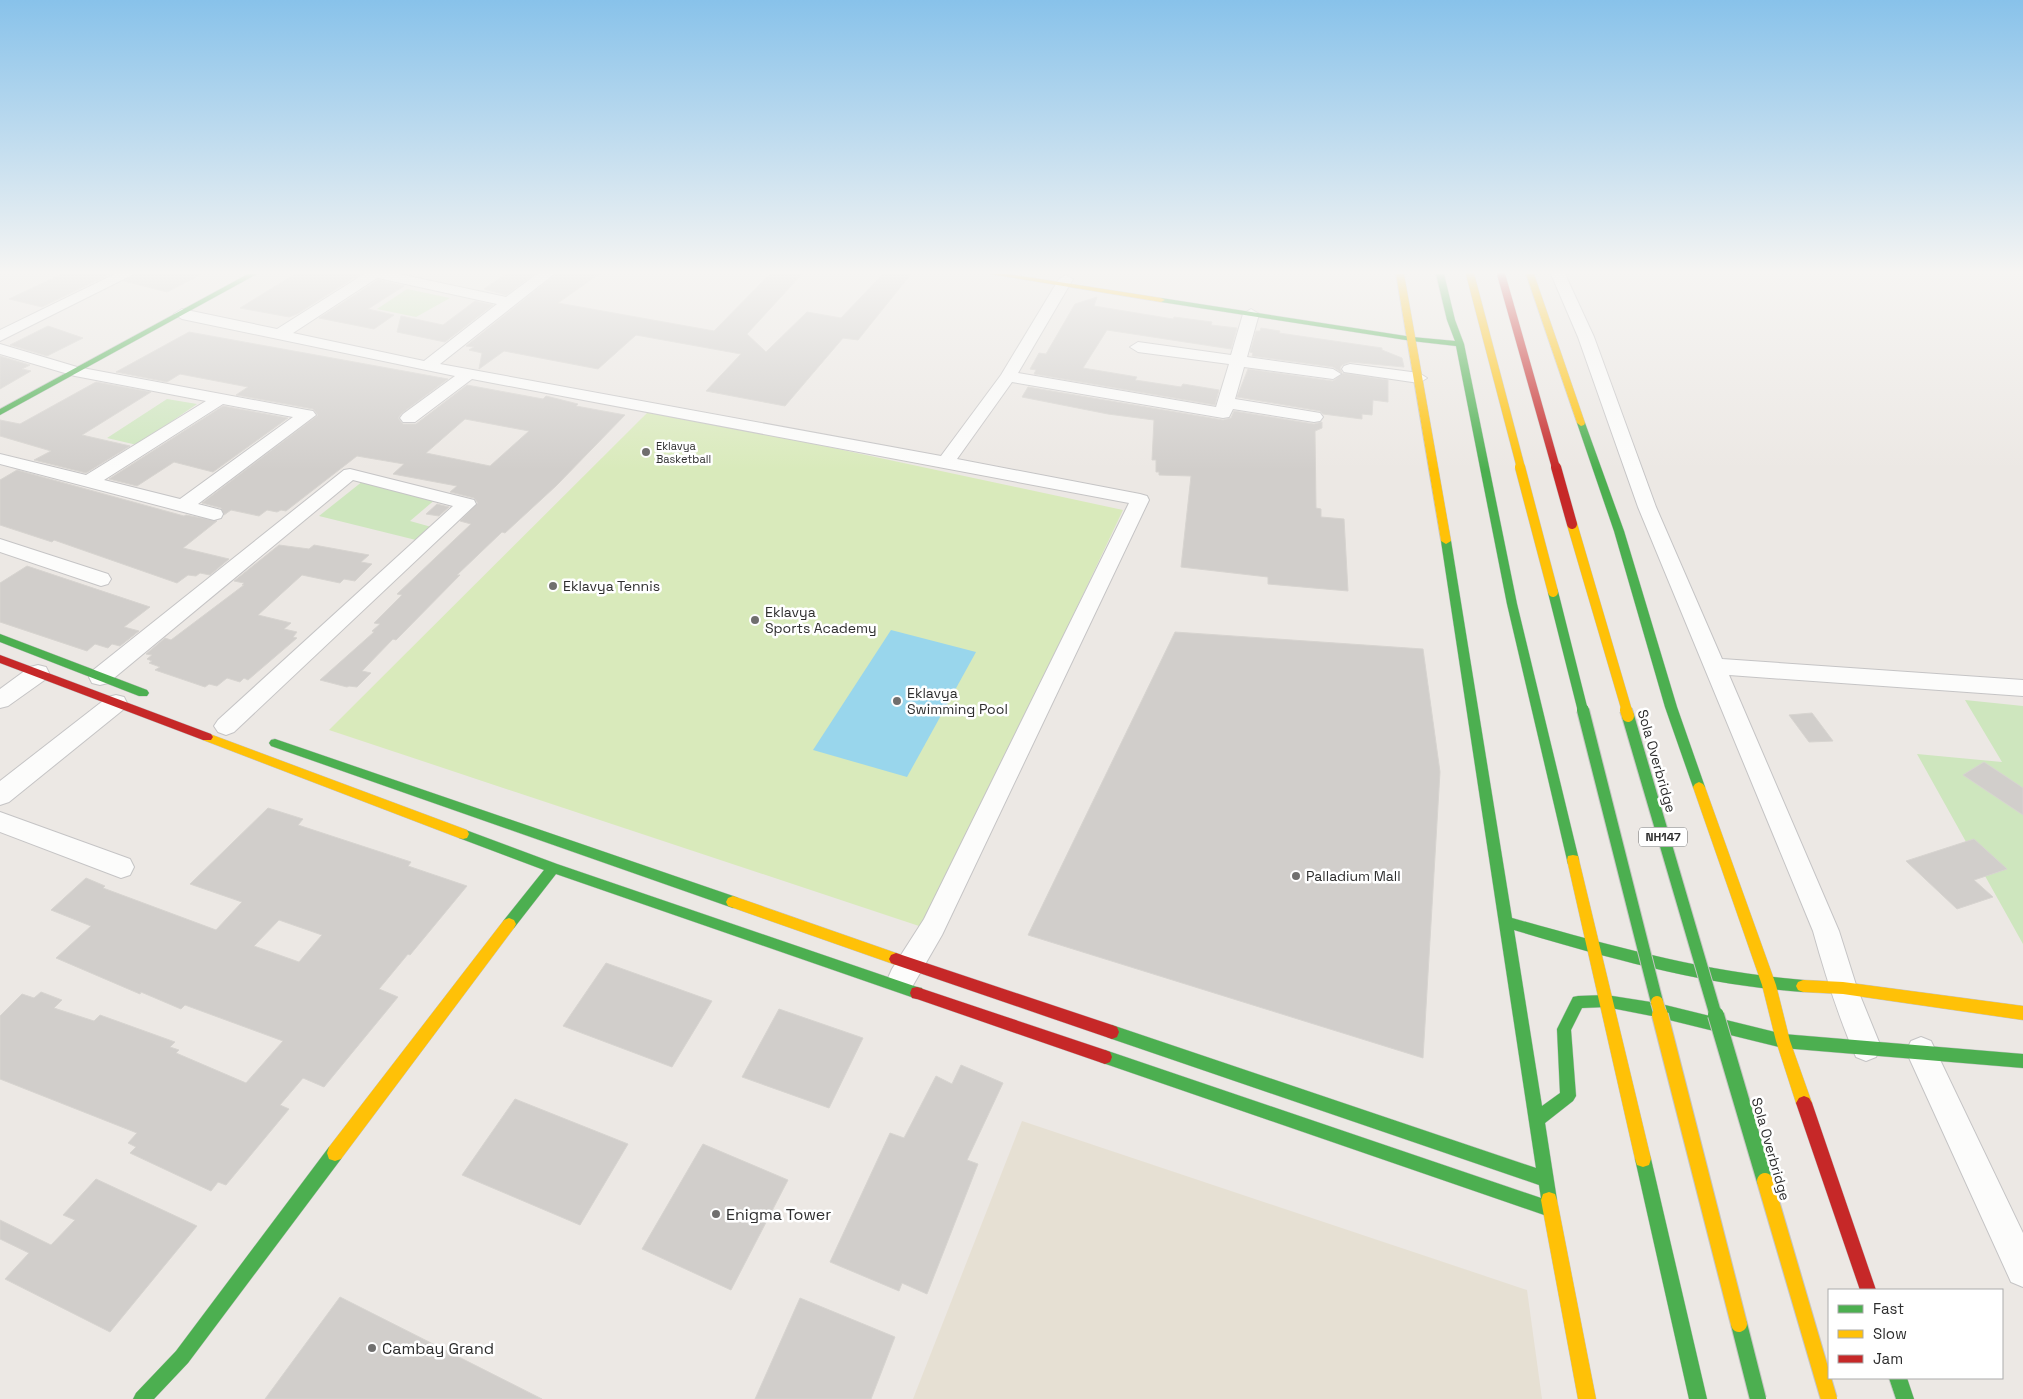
<svg xmlns="http://www.w3.org/2000/svg" width="2023" height="1399" font-family="'Space Grotesk',sans-serif">
  <style>
    .education { fill: #e6e0d3 }
    .green { fill: #cee6be }
    .pitch { fill: #d9eabb }
    .water { fill: #99d6ec }
    .building { fill: #d1cecb; stroke: #d7d4d0; fill-rule: evenodd }
    .lines { fill: none; stroke-linecap: round; stroke-linejoin: round }
    .street-casing { stroke: #c5c4c5; stroke-width: 2 }
    .fast-casing { stroke: #c5c4c5; stroke-width: 1 }
    .slow-casing { stroke: #c5c4c5; stroke-width: 1 }
    .jam-casing { stroke: #c5c4c5; stroke-width: 1 }
    .street { fill: #fcfcfb; fill-rule: evenodd }
    .fast { fill: #4caf50; fill-rule: evenodd }
    .slow { fill: #ffc107; fill-rule: evenodd }
    .jam { fill: #c62828; fill-rule: evenodd }
    .fast-bridge-far2-casing { stroke: #c6c5c4; stroke-width: 11; stroke-linecap: butt }
    .fast-bridge-far1-casing { stroke: #c6c5c4; stroke-width: 14; stroke-linecap: butt }
    .fast-bridge-casing { stroke: #c6c5c4; stroke-width: 18; stroke-linecap: butt }
    .slow-bridge-far3-casing { stroke: #c6c5c4; stroke-width: 9; stroke-linecap: butt }
    .slow-bridge-far2-casing { stroke: #c6c5c4; stroke-width: 11; stroke-linecap: butt }
    .slow-bridge-far1-casing { stroke: #c6c5c4; stroke-width: 14; stroke-linecap: butt }
    .slow-bridge-casing { stroke: #c6c5c4; stroke-width: 18; stroke-linecap: butt }
    .jam-bridge-far1-casing { stroke: #c6c5c4; stroke-width: 9; stroke-linecap: butt }
    .jam-bridge-casing { stroke: #c6c5c4; stroke-width: 11; stroke-linecap: butt }
    .fast-bridge-far2 { stroke: #4caf50; stroke-width: 10 }
    .fast-bridge-far1 { stroke: #4caf50; stroke-width: 12 }
    .fast-bridge { stroke: #4caf50; stroke-width: 16 }
    .slow-bridge-far3 { stroke: #ffc107; stroke-width: 8 }
    .slow-bridge-far2 { stroke: #ffc107; stroke-width: 10 }
    .slow-bridge-far1 { stroke: #ffc107; stroke-width: 12 }
    .slow-bridge { stroke: #ffc107; stroke-width: 16 }
    .jam-bridge-far1 { stroke: #c62828; stroke-width: 8 }
    .jam-bridge { stroke: #c62828; stroke-width: 10 }
    .poi-dot { fill: #706f6e; stroke: #fff; stroke-width: 2 }
    .labels { text-anchor: middle; dominant-baseline: central; stroke-width: 5; stroke-linejoin: round; paint-order: stroke }
    .far-poi-label { font-size: 11px; fill: #2e2e2e; stroke: #fff; text-anchor: start }
    .shield { fill: #fff; stroke: #6d6d6d; stroke-width: 1 }
    .shield-label { font-size: 12px; font-weight: bold; fill: #2e2e2e }
    .poi-label { font-size: 14px; fill: #2e2e2e; stroke: #fff; text-anchor: start }
    .street-label { font-size: 14px; fill: #2e2e2e; stroke: #fff }
    .near-poi-label { font-size: 16px; fill: #2e2e2e; stroke: #fff; text-anchor: start }
  </style>
  <rect width="100%" height="100%" fill="#ece8e4"/>
  <path class="education" d="M1022,1121L1527,1290L1542,1399H913Z"/>
  <path class="green" d="M407,289L450,298L416,317L377,309Z
    M167,399L197,404L137,445L107,438Z
    M363,481L437,498L410,521L435,528L420,541L319,516Z
    M1965,700L2023,706V944L1917,754L2002,762Z"/>
  <path class="pitch" d="M651,409L1123,510L925,928L329,730Z"/>
  <path class="water" d="M891,630L976,652L907,777L813,750Z"/>
  <path class="building" d="M62,274H110L42,307L9,299Z
    M136,274H202L167,292L124,281Z
    M295,274H360L297,314L289,317L240,308Z
    M506,274H534L506,295L484,289Z
    M556,274H599L558,303L714,331L770,274H802L747,334L766,352L807,312L841,318L883,274H911L858,340L843,338L785,406L706,391L741,354L636,335L598,369L504,351L479,369L482,353L469,350L474,347L466,346Z
    M378,280L404,286L368,309L394,315L374,329L319,318Z
    M1097,297L1094,306L1173,319L1174,317L1212,322L1211,325L1237,328L1231,349L1107,330L1083,368L1137,377L1135,380L1181,387L1183,384L1219,390L1215,405L1034,374L1036,370L1030,369L1039,353L1046,354L1075,304Z
    M475,301L493,305L445,342L397,332L401,316L443,325Z
    M48,326L83,338L47,356L10,345Z
    M1261,328L1280,331L1279,333L1382,348V350L1402,358L1404,367L1350,362L1342,365L1340,368L1342,373L1333,367L1252,356L1253,353L1250,352L1256,331H1260Z
    M189,332L448,379L402,413L398,418L403,424H416L467,385L543,399L546,396L578,404L576,406L625,415L556,486L505,533L502,532L457,575H460L396,640L393,639L362,671L371,673L357,687L349,686L347,687L320,680L374,632L372,631L380,624L374,623L402,595L397,594L471,524L460,521L478,503L474,498L450,492L457,486L393,474L404,464L357,456L286,511L281,510L277,512L267,510L259,516L231,510L224,515L221,508L202,503L318,415L313,409L236,395L248,387L180,374L167,382L116,372ZM465,419L529,431L490,466L426,453Z
    M0,356L30,365L22,369L31,371L0,389Z
    M1248,369L1333,381L1343,373L1388,380V402L1373,400L1372,415L1362,414V419L1323,414L1320,411L1237,397Z
    M96,382L151,392L82,435L130,446L86,473L34,460L51,451L0,436V420L20,424Z
    M1028,387L1223,420L1231,418L1234,411L1314,424L1322,422V428L1315,431L1316,508L1321,509V517L1344,519L1348,591L1268,584V577L1181,567L1191,476L1159,475V472H1156V460H1152L1154,420L1108,414L1022,397Z
    M223,406L288,418L213,472L174,462L137,486L109,479Z
    M17,470L184,516L186,515L217,521L183,548L229,559L210,575L200,573L196,576L188,575L177,583L54,540L52,542L0,525V480Z
    M437,504L449,507L439,516L426,514Z
    M279,545L309,549L314,545L369,555L361,562L372,564L355,581L344,579L340,583L302,575L258,615L291,623L284,629L297,632L293,637L297,638L248,680L244,678L240,682L227,678L217,686L209,684L205,687L155,670L160,667L149,663L152,661L147,659L152,655L146,654L165,638L171,640L244,585H242L244,583L234,581Z
    M27,566L150,607L124,627L139,631L120,646L112,644L108,648L95,644L87,651L0,622V583Z
    M1175,632L1423,649L1440,772L1423,1058L1028,935Z
    M1812,713L1833,741L1809,742L1789,715Z
    M1984,762L2023,788V815L1963,775Z
    M268,808L303,819L298,825L411,862L408,866L467,886L410,955L408,954L379,989L398,997L324,1087L303,1078L280,1105L289,1109L226,1185L218,1182L211,1191L130,1153L136,1147L128,1143L137,1133L0,1079V1016L22,994L34,998L41,992L62,1000L54,1008L94,1021L100,1015L175,1042L170,1047L179,1050L176,1053L246,1083L283,1041L185,1005L181,1009L141,992L140,994L56,958L91,926L51,910L86,878L105,886L103,888L216,930L242,902L190,884ZM279,920L322,935L299,962L254,946Z
    M1974,839L2007,869L1974,880L1993,897L1957,909L1906,861Z
    M606,963L712,1001L672,1067L563,1026Z
    M779,1009L863,1038L829,1108L742,1077Z
    M961,1065L1003,1083L967,1160L978,1164L927,1294L902,1283L899,1291L830,1262L890,1133L904,1138L936,1076L952,1084Z
    M515,1099L628,1144L580,1225L462,1175Z
    M703,1144L788,1180L731,1290L642,1249Z
    M96,1179L197,1226L110,1332L5,1279L29,1253L0,1239V1220L51,1245L75,1220L63,1215Z
    M340,1297L542,1399H265Z
    M800,1298L895,1337L871,1399H755Z"/>
  <g class="lines">
    <defs>
      <path id="street" d="M115,274H134L0,341V330Z
        M364,274H399L506,297L537,274H554L440,364L941,456L1001,375L1059,279L1066,275L1073,279L1018,373L1216,407L1229,364L1138,352L1130,347L1138,342L1231,355L1243,314L1251,309L1259,314L1247,357L1333,369L1341,374L1333,379L1244,367L1235,399L1320,413L1323,417L1320,421L1314,422L1233,409L1229,417L1223,418L1012,382L957,459L1140,494L1147,496L1149,500L942,935L912,987L902,991L892,987L888,978L892,969L924,919L1129,503L472,379L415,422H403L400,418L403,414L455,376L182,319L174,314L182,309L277,329ZM377,278H378L497,304L424,361L293,333Z
        M1551,274H1565L1594,337L1656,507L1722,659L2023,680V696L1729,675L1839,931L1857,988L1881,1047L1876,1057L1866,1061L1856,1057C1838,1016 1825,974 1813,931L1638,507L1578,337Z
        M0,344L77,367L307,410L313,411L316,415L198,504L221,510L223,514L221,518L214,520L0,464V454L86,475L206,401L75,376L0,354ZM223,404L293,417L180,499L104,480Z
        M1350,364L1419,373L1427,378L1419,383L1344,372L1342,369L1344,366Z
        M350,469L474,500L476,504L234,732L226,735L218,732L214,726L218,720L453,506L353,480L108,683L100,685L92,683L89,677L92,671L344,470Z
        M0,539L108,574L111,579L108,584L101,586L0,552Z
        M38,665L46,667L49,673L46,679L8,706L0,708V689L30,667Z
        M116,695L124,697L127,703L124,709L9,802L0,805V781L108,697Z
        M0,812L130,859L134,867L130,875L121,878L0,832Z
        M1921,1037L1931,1041L2023,1233V1287L2011,1282L1906,1051L1911,1041Z"/>
      <path id="fast" d="M248,274H257L0,415V409Z
        M1436,274H1444L1455,320L1464,344L1517,604L1579,860L1578,864L1573,865L1568,864L1567,860L1507,604L1456,346L1412,341L1161,302L1157,300L1161,298L1412,337L1455,341L1447,320Z
        M1581,420L1585,423L1624,531L1677,707L1705,787L1703,790H1695L1693,787L1665,707L1614,531L1577,423Z
        M1446,538L1451,541L1512,918C1608,945 1703,972 1803,980L1808,982L1810,986L1808,990L1803,992C1703,985 1609,958 1514,930L1542,1106L1560,1093L1557,1029L1573,997L1578,996L1606,995L1657,1003L1783,1034L2023,1054V1068L1783,1048L1657,1017L1606,1007L1582,1008L1571,1030L1576,1096L1573,1101L1545,1123L1557,1200L1556,1203L1558,1209L1556,1215L1550,1217L1100,1062L1098,1057L1100,1052L1105,1050L1541,1198L1539,1185L1112,1039L1107,1037L1105,1032L1107,1027L1112,1025L1536,1168L1441,541Z
        M0,634L147,690L149,693L147,696H139L0,642Z
        M275,739L733,896L738,898L740,902L738,906L733,908L271,746L269,743L271,740Z
        M463,829L557,864L917,987L922,988L924,993L922,998L917,999L556,874L514,928L509,930L504,928L502,924L504,920L544,870L459,838L457,834L459,830Z
        M335,1145L341,1147L343,1153L341,1159L188,1363L154,1399H133L136,1393L176,1351L329,1147Z
        M1643,1151L1649,1153L1651,1159L1707,1399H1689L1635,1159L1637,1153Z
        M1889,1378H1907L1914,1399H1896Z"/>
      <path id="slow" d="M990,274H1008L1161,298L1165,300L1161,302Z
        M1396,274H1404L1451,541L1446,544L1441,541Z
        M1526,274H1534L1585,423L1584,425L1581,426L1577,423Z
        M207,733L467,830L469,834L467,838L463,839L459,838L203,740L201,737L203,734Z
        M1699,782L1703,784L1705,787L1776,985L1790,1041L1812,1103L1809,1108L1804,1110L1799,1108L1796,1103L1776,1041L1762,985L1693,787L1695,784Z
        M1573,855L1578,856L1579,860L1651,1159L1649,1165L1643,1167L1637,1165L1635,1159L1567,860L1568,856Z
        M733,896L896,953L901,955L903,959L901,963L896,965L728,906L726,902L728,898Z
        M509,918L514,920L516,924L514,928L341,1159L335,1161L329,1159L327,1153L329,1147L504,920Z
        M1803,980L1843,982L2023,1006V1020L1843,994L1803,992L1798,990L1796,986L1798,982Z
        M1549,1192L1555,1194L1557,1200L1596,1399H1578L1541,1200L1543,1194Z"/>
      <path id="jam" d="M0,655L211,734L213,737L211,740H203L0,663Z
        M896,953L1112,1025L1117,1027L1119,1032L1117,1037L1112,1039L896,965L891,963L889,959L891,955Z
        M917,987L1105,1050L1110,1052L1112,1057L1110,1062L1105,1064L917,999L912,998L910,993L912,988Z
        M1804,1096L1809,1098L1812,1103L1876,1290H1860L1796,1103L1799,1098Z"/>
    </defs>
    <use href="#street" class="street-casing"/>
    <use href="#fast" class="fast-casing"/>
    <use href="#slow" class="slow-casing"/>
    <use href="#jam" class="jam-casing"/>
    <use href="#street" class="street"/>
    <use href="#fast" class="fast"/>
    <use href="#slow" class="slow"/>
    <use href="#jam" class="jam"/>
    <defs>
      <path id="fast-bridge-far2" d="M1553,592L1583,711"/>
      <path id="fast-bridge-far1" d="M1583,710L1657,1002
        M1628,716L1716,1016"/>
      <path id="fast-bridge" d="M1716,1015L1765,1181
        M1739,1324L1758,1399"/>
      <path id="slow-bridge-far3" d="M1470,274L1521,468"/>
      <path id="slow-bridge-far2" d="M1520,467L1553,592
        M1572,524L1627,711"/>
      <path id="slow-bridge-far1" d="M1626,710L1628,716
        M1657,1002L1661,1016"/>
      <path id="slow-bridge" d="M1660,1015L1739,1324
        M1765,1181L1829,1399"/>
      <path id="jam-bridge-far1" d="M1501,274L1556,468"/>
      <path id="jam-bridge" d="M1556,467L1572,524"/>
    </defs>
    <use href="#fast-bridge-far2" class="fast-bridge-far2-casing"/>
    <use href="#fast-bridge-far1" class="fast-bridge-far1-casing"/>
    <use href="#fast-bridge" class="fast-bridge-casing"/>
    <use href="#slow-bridge-far3" class="slow-bridge-far3-casing"/>
    <use href="#slow-bridge-far2" class="slow-bridge-far2-casing"/>
    <use href="#slow-bridge-far1" class="slow-bridge-far1-casing"/>
    <use href="#slow-bridge" class="slow-bridge-casing"/>
    <use href="#jam-bridge-far1" class="jam-bridge-far1-casing"/>
    <use href="#jam-bridge" class="jam-bridge-casing"/>
    <use href="#fast-bridge-far2" class="fast-bridge-far2"/>
    <use href="#fast-bridge-far1" class="fast-bridge-far1"/>
    <use href="#fast-bridge" class="fast-bridge"/>
    <use href="#slow-bridge-far3" class="slow-bridge-far3"/>
    <use href="#slow-bridge-far2" class="slow-bridge-far2"/>
    <use href="#slow-bridge-far1" class="slow-bridge-far1"/>
    <use href="#slow-bridge" class="slow-bridge"/>
    <use href="#jam-bridge-far1" class="jam-bridge-far1"/>
    <use href="#jam-bridge" class="jam-bridge"/>
  </g>
  <linearGradient id="sky" x2="0" y2="1"><stop stop-color="#88c2ea"/><stop offset="0.58" stop-color="#f6f5f3"/><stop offset="1" stop-color="#f6f5f3" stop-opacity="0"/></linearGradient>
  <rect width="2023" height="470" fill="url(#sky)"/>
  <g class="poi-dot">
    <circle cx="646" cy="452" r="5"/>
    <circle cx="553" cy="586" r="5"/>
    <circle cx="755" cy="620" r="5"/>
    <circle cx="897" cy="701" r="5"/>
    <circle cx="1296" cy="876" r="5"/>
    <circle cx="716" cy="1214" r="5"/>
    <circle cx="372" cy="1348" r="5"/>
  </g>
  <g class="labels">
    <g class="far-poi-label">
      <text x="656" y="446">Eklavya<tspan x="656" dy="13">Basketball</tspan></text>
    </g>
    <rect class="shield" x="1639" y="827.5" width="48" height="19" rx="4"/>
    <g class="shield-label">
      <text x="1663" y="837">NH147</text>
    </g>
    <g class="poi-label">
      <text x="563" y="586">Eklavya Tennis</text>
      <text x="765" y="612">Eklavya<tspan x="765" dy="16">Sports Academy</tspan></text>
      <text x="907" y="693">Eklavya<tspan x="907" dy="16">Swimming Pool</tspan></text>
      <text x="1306" y="876">Palladium Mall</text>
    </g>
    <g class="street-label">
      <text transform="translate(1657 761) rotate(74)">Sola Overbridge</text>
      <text transform="translate(1771 1149) rotate(74)">Sola Overbridge</text>
    </g>
    <g class="near-poi-label">
      <text x="726" y="1214">Enigma Tower</text>
      <text x="382" y="1348">Cambay Grand</text>
    </g>
  </g>
  <rect x="1828" y="1289" width="175" height="90" fill="#ffffff" stroke="#ababab"/>
  <rect x="1838" y="1305" width="25" height="8" fill="#4caf50" stroke="#ababab"/>
  <text x="1873" y="1314" font-size="15" fill="#2e2e2e">Fast</text>
  <rect x="1838" y="1330" width="25" height="8" fill="#ffc107" stroke="#ababab"/>
  <text x="1873" y="1339" font-size="15" fill="#2e2e2e">Slow</text>
  <rect x="1838" y="1355" width="25" height="8" fill="#c62828" stroke="#ababab"/>
  <text x="1873" y="1364" font-size="15" fill="#2e2e2e">Jam</text>
</svg>
